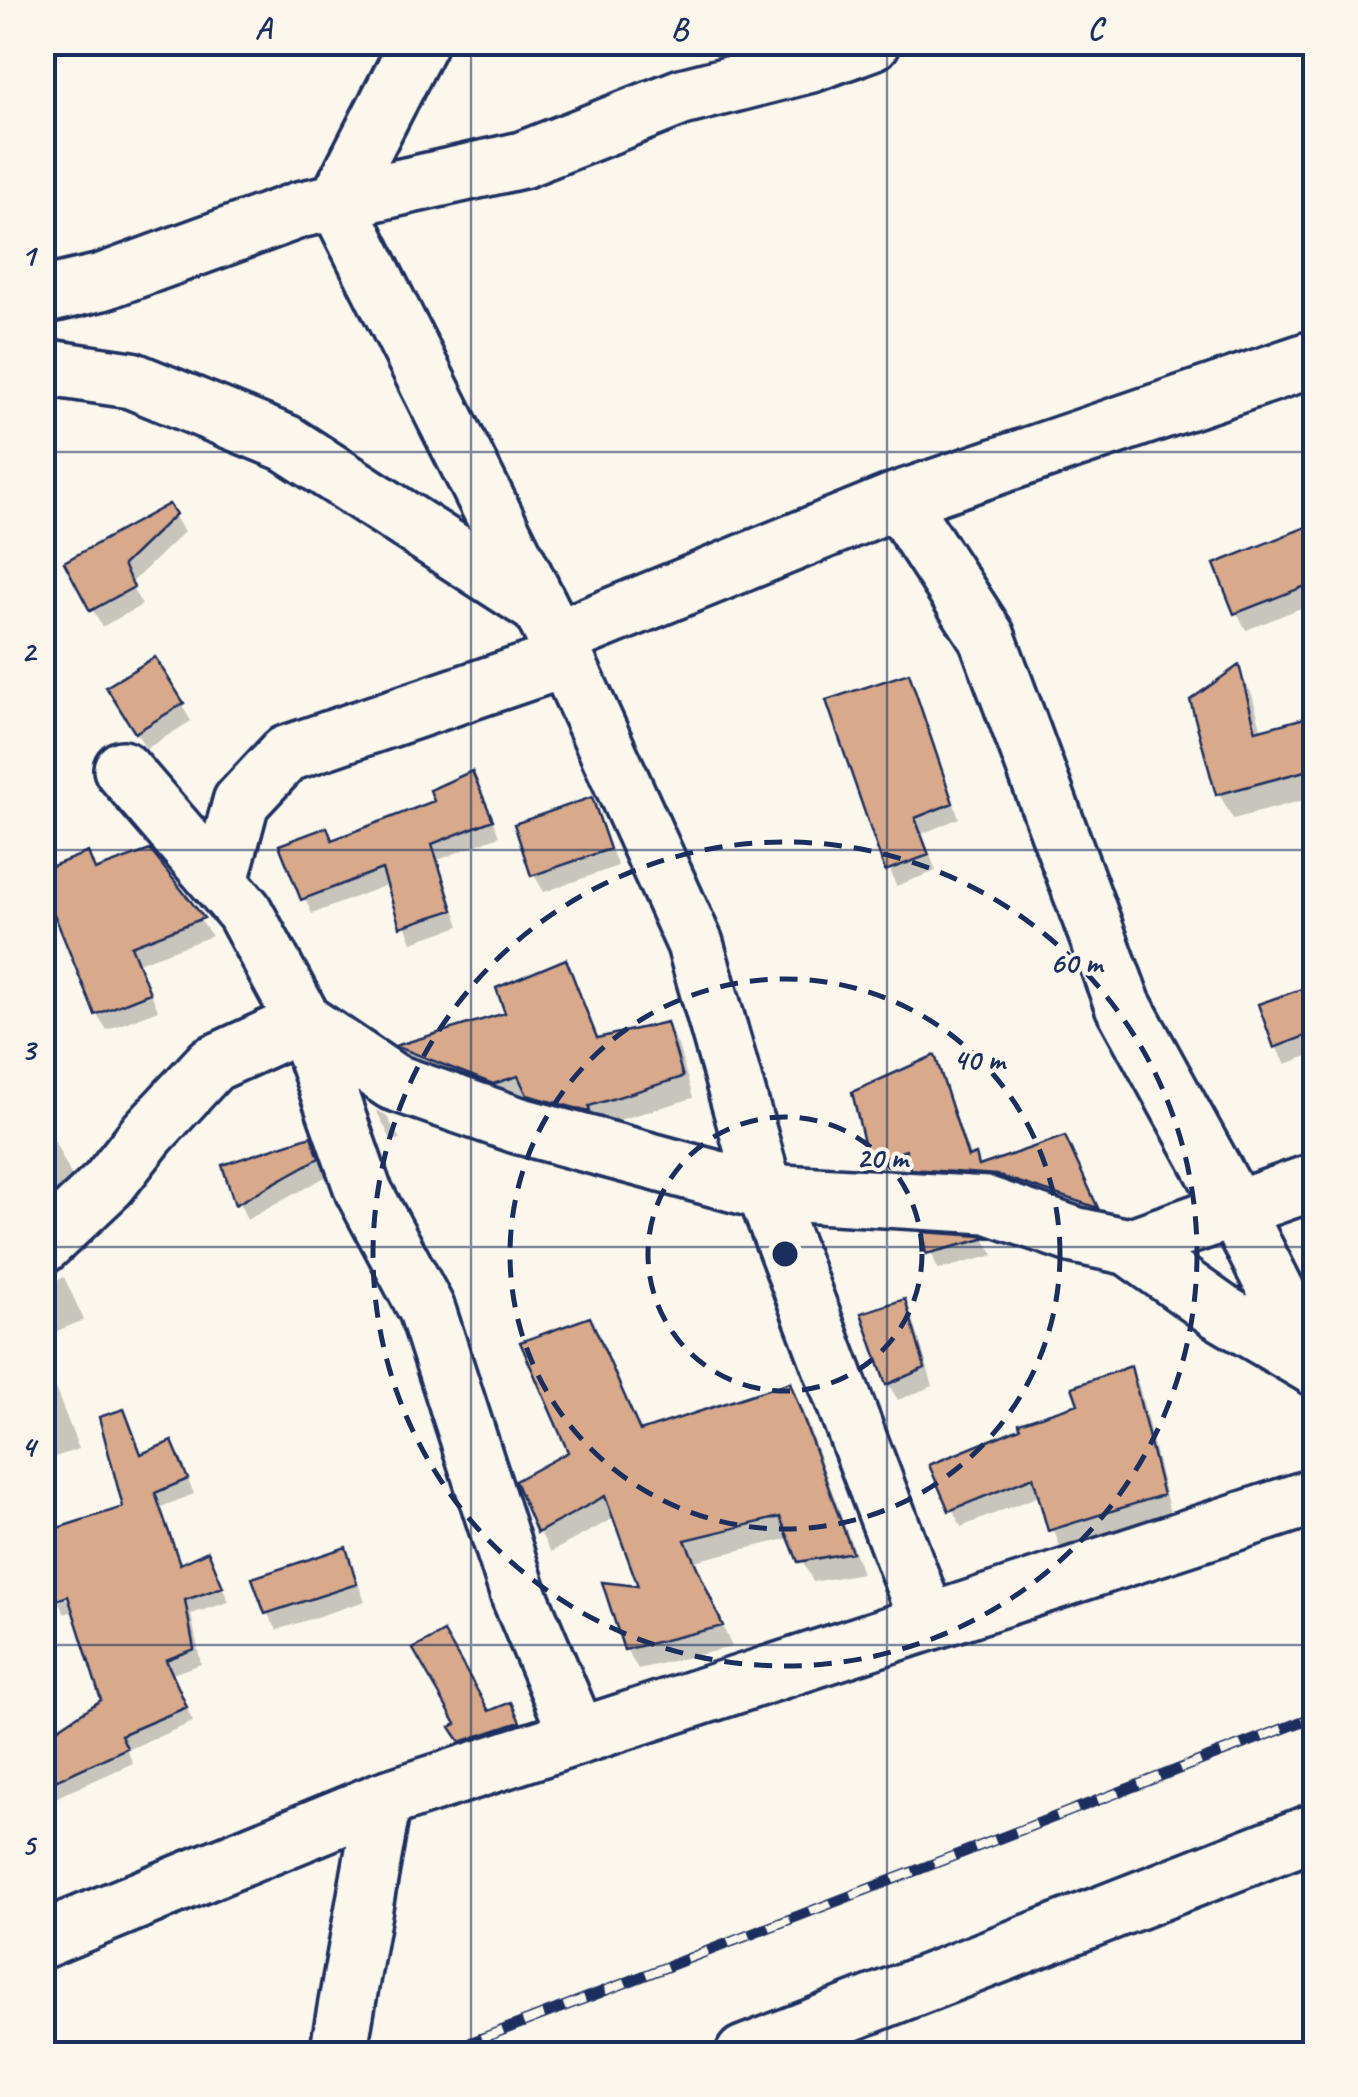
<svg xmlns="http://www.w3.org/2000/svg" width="1358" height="2097" font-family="Caveat,sans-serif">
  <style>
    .shadow { fill: #0003 }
    .building { fill: #d8a98a; stroke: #1b2f5e; stroke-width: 2.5 }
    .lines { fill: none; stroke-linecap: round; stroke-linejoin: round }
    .minor-casing { stroke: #1b2f5e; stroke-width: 62 }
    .minor { stroke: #fbf7ec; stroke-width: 55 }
    .rail-casing { stroke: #1b2f5e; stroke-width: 11 }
    .rail { stroke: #fbf7ec; stroke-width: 8; stroke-dasharray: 22; stroke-linecap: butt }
    .grid { fill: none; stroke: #1b2f5e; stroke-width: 2.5; stroke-opacity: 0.55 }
    .ring { fill: none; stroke: #1b2f5e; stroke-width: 5; stroke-dasharray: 18 12 }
    .centre { fill: #1b2f5e; stroke: #fbf7ec; stroke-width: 5 }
    .ring-label { font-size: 30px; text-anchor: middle; font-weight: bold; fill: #1b2f5e; stroke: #fbf7ec; stroke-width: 8; stroke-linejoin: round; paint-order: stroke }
    .neatline { fill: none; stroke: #1b2f5e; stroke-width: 4 }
    .grid-label { font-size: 32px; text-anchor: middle; font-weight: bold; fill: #1b2f5e }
  </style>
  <rect width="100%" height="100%" fill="#fbf7ec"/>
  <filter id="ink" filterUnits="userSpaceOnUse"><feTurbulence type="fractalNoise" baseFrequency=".01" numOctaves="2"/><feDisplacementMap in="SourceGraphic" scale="20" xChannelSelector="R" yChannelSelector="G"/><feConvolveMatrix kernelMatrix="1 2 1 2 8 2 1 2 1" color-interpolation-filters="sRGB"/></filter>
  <g filter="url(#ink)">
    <path class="shadow" d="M174,515L184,532L130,584L142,605L102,627L68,563Z
      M1316,526V602L1246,630L1237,613Z
      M155,660L191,721L146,749L110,688Z
      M1238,669L1252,694L1262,732L1316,728V797L1233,819L1219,794Z
      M908,676L959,818L922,834L936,871L896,886L830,702Z
      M480,789L499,836L438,860L460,926L412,942L389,884L312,914L283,847L333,842Z
      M590,800L618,866L544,892L534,875Z
      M150,853L212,936L138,963L158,1010L107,1030L97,1014L87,855L97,872Z
      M565,962L599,1040L666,1025L678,1045L693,1098L599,1126L542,1116L530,1096L506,1103L410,1066L399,1047L508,1014Z
      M1316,998V1053L1286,1064L1276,1047Z
      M934,1058L971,1158L981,1168L1073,1156L1104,1223L922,1186L914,1172L981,1177V1172L905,1166L904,1171L881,1180L872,1163L855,1094Z
      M376,1110L386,1115L400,1139L392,1141Z
      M42,1116L80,1193L52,1212L42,1196Z
      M310,1139L327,1176L247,1220L225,1167Z
      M925,1235L985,1240L994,1255L938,1270Z
      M64,1277L84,1320L45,1336L42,1285Z
      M903,1302L913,1319L933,1386L898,1400L888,1384Z
      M589,1320L641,1433L789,1385L801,1406L862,1573L813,1582L791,1538L694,1561L732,1647L638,1669L626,1649L642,1589L616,1517L551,1552L527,1510L518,1482L571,1453Z
      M1130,1369L1139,1386L1170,1513L1060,1547L1041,1495L961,1527L933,1466L1082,1405Z
      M52,1380L79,1449L42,1461V1383Z
      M123,1412L142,1456L179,1458L194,1494L161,1507L182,1566L207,1554L229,1602L191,1614L201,1664L172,1674L193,1722L127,1750L133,1763L42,1804V1742L104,1701L75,1610L65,1614L58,1602L80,1595L79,1590L42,1602V1536L126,1509Z
      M345,1550L365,1601L277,1630L267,1613Z
      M517,1718L526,1736L469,1754L453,1728Z"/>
    <path class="building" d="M169,504L176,514L123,565L134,587L90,611L64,562Z
      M1316,523V582L1234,614L1214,564Z
      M155,657L184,703L135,733L106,687Z
      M1239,665L1256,731L1316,715V768L1216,795L1190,700Z
      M909,673L953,803L915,818L929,855L885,871L826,700Z
      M472,771L493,820L432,844L453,910L400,927L382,869L301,900L279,845L327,827L332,840L434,801L430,790Z
      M592,797L610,849L531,876L514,824Z
      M150,850L204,918L131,946L150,993L95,1015L54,914L42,918V870L88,852L95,870Z
      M566,959L597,1038L667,1022L683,1077L589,1106L590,1112L527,1095L518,1076L493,1084L395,1046L505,1013L496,988Z
      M1316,984V1032L1274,1048L1258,1004Z
      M935,1055L968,1157L976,1154L979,1166L1065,1136L1098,1208L997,1175L910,1169L906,1150L869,1164L852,1092Z
      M311,1136L319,1158L235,1205L222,1165Z
      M922,1232L981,1236L987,1238L926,1254Z
      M905,1299L925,1368L886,1385L861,1313Z
      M590,1317L640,1431L790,1382L852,1552L798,1562L780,1517L685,1540L723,1626L624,1650L602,1582L638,1586L605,1496L537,1533L515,1481L568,1452L520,1342Z
      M1131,1366L1163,1495L1048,1531L1033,1477L949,1511L929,1465L1020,1428L1019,1423L1078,1404L1072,1387Z
      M124,1409L141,1454L172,1441L188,1479L155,1493L180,1564L208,1551L223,1587L185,1600L194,1649L166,1660L187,1707L121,1735L127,1748L42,1787V1739L101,1700L68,1596L54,1601L42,1580V1533L123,1507L99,1417Z
      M346,1547L357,1584L265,1614L252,1578Z
      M444,1632L489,1711L511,1702L520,1722L460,1742L450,1727L456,1724L413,1649Z"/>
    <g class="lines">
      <defs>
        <path id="minor" d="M419,42L337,202L566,659
          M42,296L102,282L299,210L522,160L682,97L811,64L872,42
          M42,367L131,380L286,443L538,606
          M898,500L987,637L1123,1005L1235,1209L1315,1368
          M556,639L898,500L1316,358
          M122,769L244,911L304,1022L363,1190L427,1310L519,1595L578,1736
          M220,881L241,802L286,754L566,659L695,944L765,1192L927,1620
          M42,1246L108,1184L148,1133L212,1064L304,1022L393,1082L517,1125L765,1192L987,1205L1074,1235L1129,1247L1219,1311L1316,1368
          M1129,1247L1316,1181
          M42,1940L383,1800L1316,1496
          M338,2054L383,1800
          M744,2054L1316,1831"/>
      </defs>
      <use href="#minor" class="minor-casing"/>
      <use href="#minor" class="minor"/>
      <defs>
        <path id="rail" d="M441,2054L1316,1716"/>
      </defs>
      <use href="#rail" class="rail-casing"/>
      <use href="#rail" class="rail"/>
    </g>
  </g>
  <path class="grid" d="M471,42V2054M887,42V2054M42,452H1316M42,850H1316M42,1247H1316M42,1645H1316"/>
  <g class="ring">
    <circle cx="785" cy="1254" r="137"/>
    <circle cx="785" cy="1254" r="275"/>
    <circle cx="785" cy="1254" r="412"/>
  </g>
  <circle cx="785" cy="1254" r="15" class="centre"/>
  <g class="ring-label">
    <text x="1076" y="973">60 m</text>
    <text x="979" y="1070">40 m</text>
    <text x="882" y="1168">20 m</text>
  </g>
  <rect width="1358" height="2097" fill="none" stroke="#fbf7ec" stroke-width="110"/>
  <rect x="55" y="55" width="1248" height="1987" class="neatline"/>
  <g class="grid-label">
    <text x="263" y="39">A</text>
    <text x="679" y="39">B</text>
    <text x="1095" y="39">C</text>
    <text x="28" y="265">1</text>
    <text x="28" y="662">2</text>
    <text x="28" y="1060">3</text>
    <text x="28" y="1457">4</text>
    <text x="28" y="1855">5</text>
  </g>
</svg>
